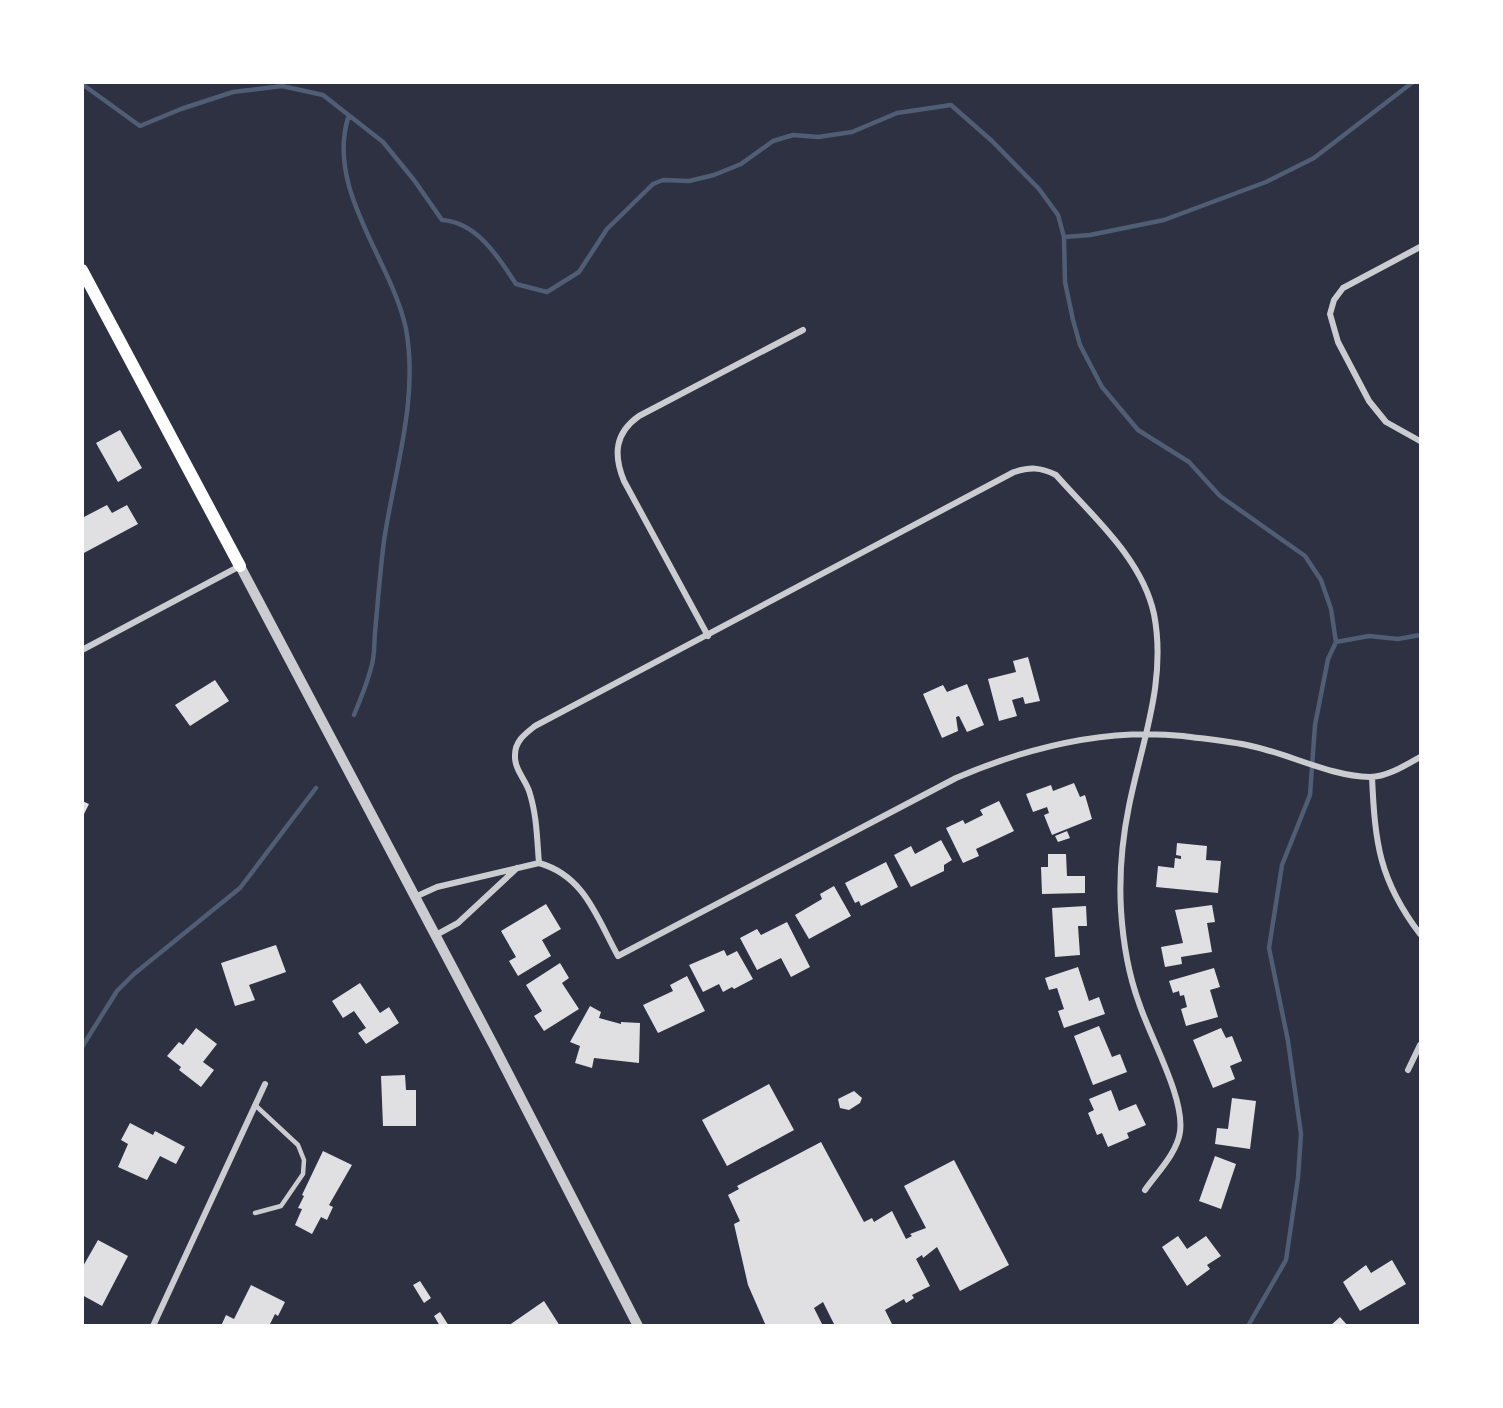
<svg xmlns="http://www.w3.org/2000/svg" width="1503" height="1408" font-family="'Public Sans',sans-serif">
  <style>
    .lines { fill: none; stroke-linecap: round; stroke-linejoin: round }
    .stream { stroke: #4f5d75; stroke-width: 4.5 }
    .building { fill: #e0e0e3 }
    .service { stroke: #caccd0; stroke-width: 4.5 }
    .minor { stroke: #caccd0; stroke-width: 6 }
    .tertiary { stroke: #caccd0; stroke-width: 10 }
    .secondary { stroke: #fff; stroke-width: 12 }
  </style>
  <rect width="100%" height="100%" fill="#2d3142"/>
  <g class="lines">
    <path class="stream" d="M82,84L140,126L181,109L233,92L282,86L323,95L383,142L414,180L442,220C477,222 499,258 516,284L547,292L579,272L607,229L653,184L663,180L689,181L714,175L741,164L773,141L793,135L818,137L852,132L897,113L951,105L992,141L1039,189L1058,215L1064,237L1065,282L1073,320L1080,345L1102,387L1138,430L1189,462L1220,496L1305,556L1321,580L1331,609L1336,642L1328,659L1315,725L1310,795L1282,865L1269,948L1288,1041L1301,1134L1298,1178L1286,1260L1248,1326
      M348,118C326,191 392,261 406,329C419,400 394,472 384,541C380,571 378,602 375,632C374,644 375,657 371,668C367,684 360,700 354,715
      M1064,237L1090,235L1164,220L1266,182L1314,158L1413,82
      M1336,642L1369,636L1398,639L1420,635
      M82,1047L117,991L134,974L240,888L316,788"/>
  </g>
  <path class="building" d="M120,430L142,468L118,482L96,443Z
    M107,505L112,513L127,505L138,524L82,554V518Z
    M1028,657L1040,701L1025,704L1023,697L1012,700L1017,716L999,721L988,679L1016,672L1013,661Z
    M215,680L229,701L190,726L175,705Z
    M967,684L984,725L967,732L959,716L956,717L958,731L942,738L923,694L943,685L947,692Z
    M1074,783L1080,797L1085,795L1092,819L1052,835L1044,815L1049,813L1047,807L1033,812L1026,794L1051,785L1053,791Z
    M82,801L89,804L82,818Z
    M999,801L1014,831L976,849L979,856L963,863L946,828L963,820L965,824L983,815L980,810Z
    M1067,831L1070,838L1058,842L1055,836Z
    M941,840L952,860L944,865V871L911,887L894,855L911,846L915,854Z
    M1177,843L1207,846L1206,860L1221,861L1218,893L1156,887L1158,866L1174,868L1175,858L1181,859V856L1176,855Z
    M1048,854H1066L1067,876H1085V893L1042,894L1041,867H1048Z
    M886,862L898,887L861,906L859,901L855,903L845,883Z
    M834,886L851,916L809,939L795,915L822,899L820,894Z
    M546,904L561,929L542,940L551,956L518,976L509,961L516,957L501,931Z
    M1212,905L1215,922L1207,923L1212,952L1181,957L1182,964L1165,967L1161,947L1183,943L1175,910Z
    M1086,906L1087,926H1078L1080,955L1055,957L1052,908Z
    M787,922L810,967L791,977L781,958L757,970L740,938L757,929L761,935Z
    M276,945L286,972L249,985L255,1000L235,1006L221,963Z
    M724,950L727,956L737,951L753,979L734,989L732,987L723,992L719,984L703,992L689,965Z
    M560,963L569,978L562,983L579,1009L544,1031L534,1016L542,1011L526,985Z
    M1078,967L1089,1001L1099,997L1105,1014L1064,1028L1058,1011L1064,1009L1057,988L1049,990L1045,978Z
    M1214,968L1220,987L1210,990L1218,1017L1186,1026L1181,1009L1187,1007L1184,995L1180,996L1179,991L1173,993L1169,981Z
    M687,976L705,1011L658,1033L643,1005L673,991L670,985Z
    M360,983L380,1013L389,1007L399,1023L366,1044L358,1033L366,1028L354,1011L343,1018L332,1001Z
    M590,1006L601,1012L599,1018L621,1024V1022L640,1023L639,1063L594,1058L592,1068L575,1063L580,1046L570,1042Z
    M1099,1026L1112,1057L1120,1054L1127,1072L1093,1085L1074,1036Z
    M196,1028L217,1044L203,1062L214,1070L201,1087L179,1070L181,1067L167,1056L179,1042L183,1045Z
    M1221,1028L1226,1038L1232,1036L1242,1061L1230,1066L1235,1079L1213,1088L1193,1040Z
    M405,1075L406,1090H416V1126H383L381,1076Z
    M769,1084L794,1130L727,1166L702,1120Z
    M1111,1090L1119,1111L1136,1104L1146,1125L1127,1133L1129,1138L1108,1147L1102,1133L1097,1135L1088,1113L1094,1110L1089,1099Z
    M854,1091L862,1098L860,1103L849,1110L840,1108L838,1099Z
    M1232,1098L1256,1101L1250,1149L1215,1144L1217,1128L1228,1129Z
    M130,1123L153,1135L155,1131L185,1147L176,1164L160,1156L147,1180L118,1167L128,1144L121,1140Z
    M821,1142L864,1222L872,1218L874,1222L892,1211L906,1239L912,1236L910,1234L926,1228L904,1186L954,1160L1009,1265L960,1291L937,1247L923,1258L922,1255L916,1259L930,1286L912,1295L914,1298L906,1303L904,1299L885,1310L893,1326H835L823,1302L814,1308L823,1326H766L748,1285L734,1224L740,1221L728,1195L739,1189L737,1186Z
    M323,1151L352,1165L329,1205L333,1207L327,1220L321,1217L312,1234L295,1225L302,1209L298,1208L304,1196L302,1195Z
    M1215,1156L1236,1164L1221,1209L1199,1201Z
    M1178,1236L1187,1249L1206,1236L1221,1256L1207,1265L1210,1269L1187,1286L1162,1247Z
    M98,1240L128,1256L102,1306L82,1295V1268Z
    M1392,1260L1406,1284L1360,1311L1343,1282L1366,1265L1371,1273Z
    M420,1281L431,1298L424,1303L413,1285Z
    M251,1285L285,1302L278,1316L275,1314L269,1326H221L226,1315L234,1319Z
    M544,1301L560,1326H508Z
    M440,1312L449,1326H440L434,1316Z
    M1340,1317L1348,1326H1330Z"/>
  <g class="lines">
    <path class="service" d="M255,1105L298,1145L304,1160L303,1174L281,1206L255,1213"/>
    <path class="minor" d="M1420,247L1343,288L1334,300L1330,314L1338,342L1369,401L1386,422L1420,441
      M708,636L624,481C613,454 615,433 639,416L803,330
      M82,650L240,566
      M1372,777C1375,843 1379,880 1420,934
      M539,863C537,840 537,817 530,794C527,781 514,770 515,755C515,741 525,734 535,726L1014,472C1030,467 1040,467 1056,475C1092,516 1142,558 1154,614C1167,681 1142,741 1129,806C1122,840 1119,875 1121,910C1123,942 1128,973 1139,1003C1150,1037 1185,1098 1180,1132C1177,1153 1157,1173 1145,1190
      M415,897L437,887L539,863C585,876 597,918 618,956L956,778C1026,748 1105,728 1183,736C1205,739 1229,741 1251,746C1290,754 1329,776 1370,777C1387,777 1406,765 1420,757
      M436,935L458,923L517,868
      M1408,1070L1420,1045
      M153,1326L265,1084"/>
    <path class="tertiary" d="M240,566L494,1046L638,1326"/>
    <path class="secondary" d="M82,270L240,566"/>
  </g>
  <rect width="1503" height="1408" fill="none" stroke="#ffffff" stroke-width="168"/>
</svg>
